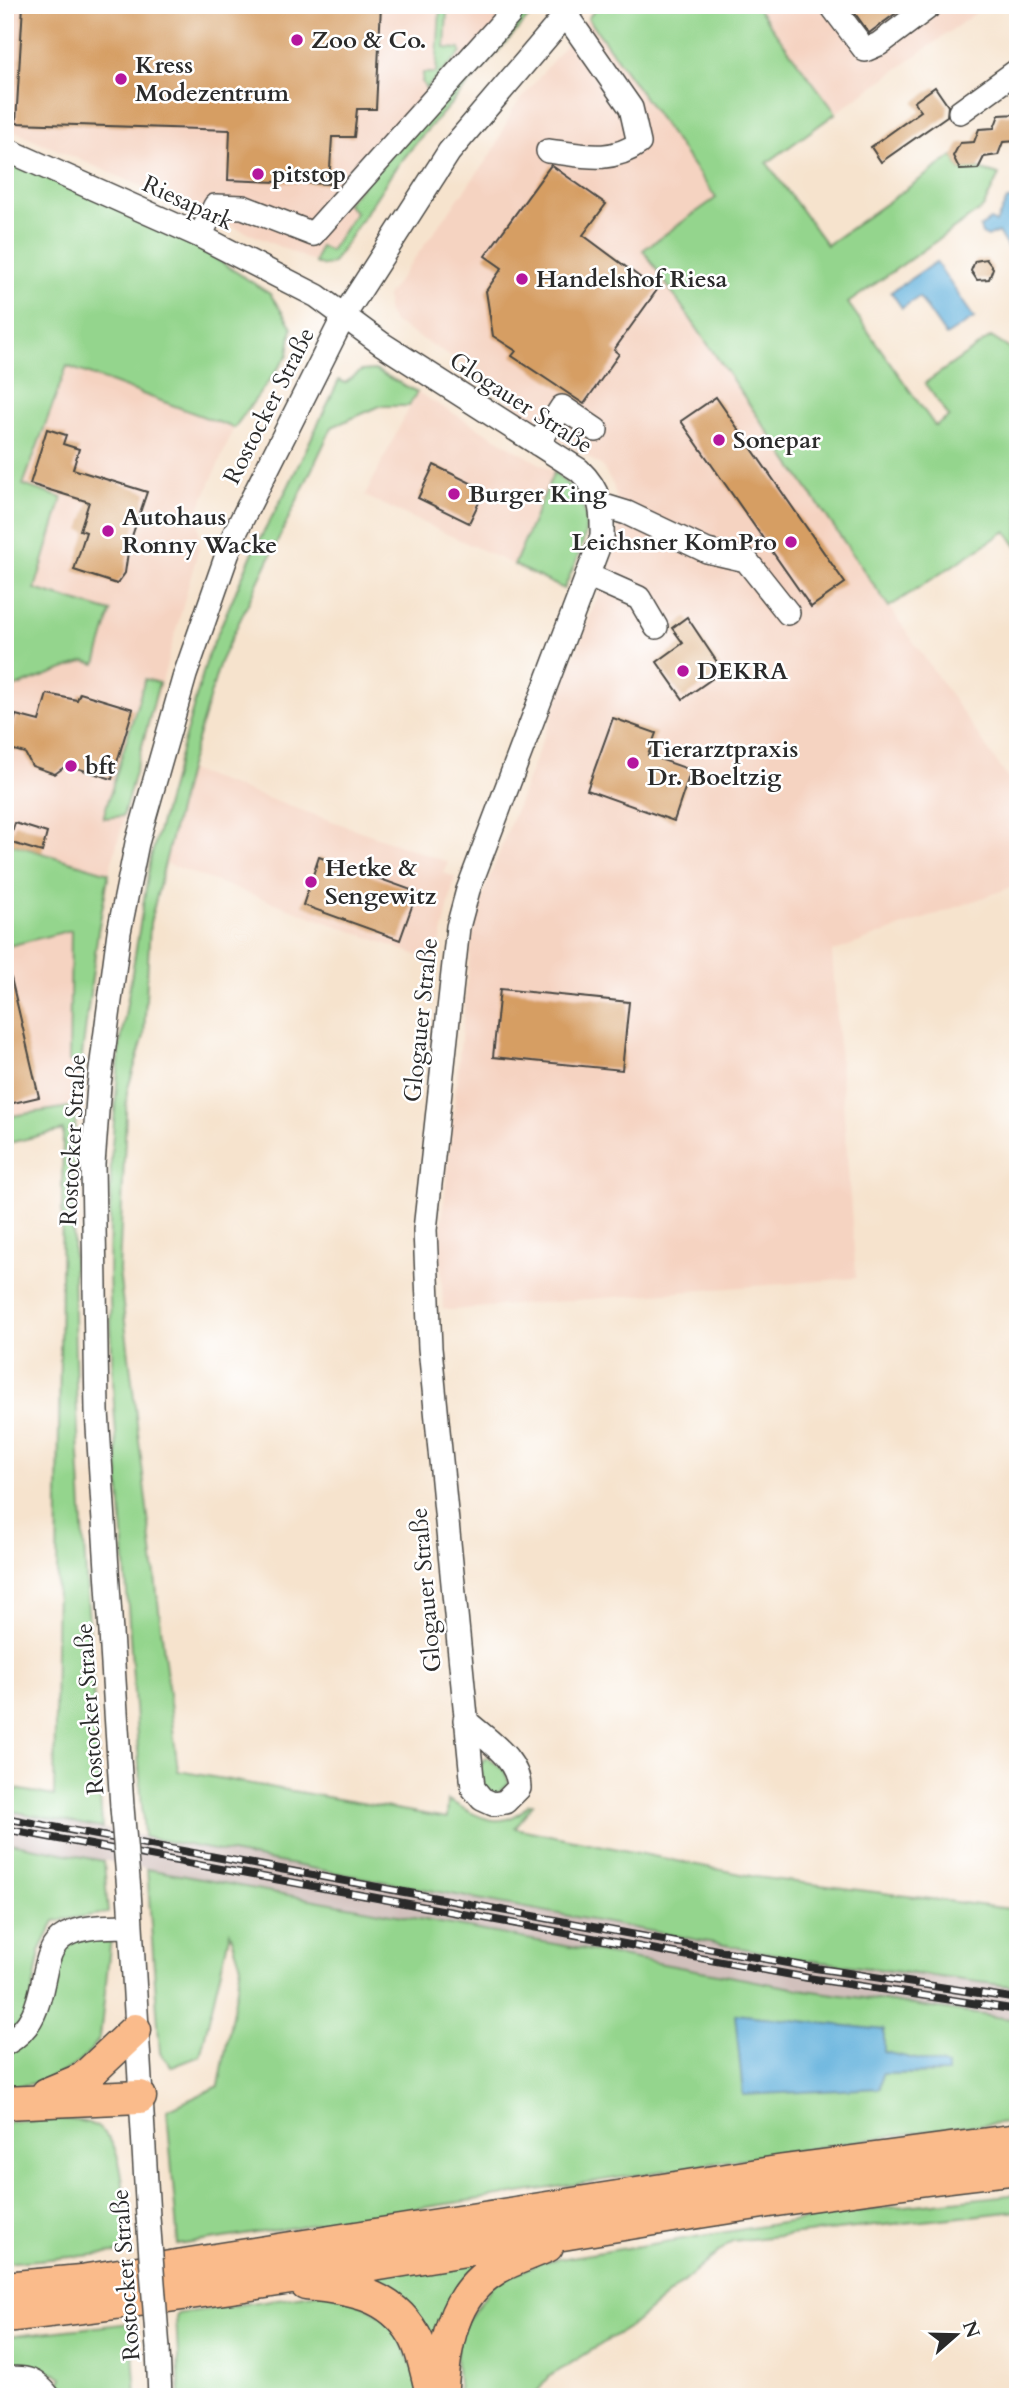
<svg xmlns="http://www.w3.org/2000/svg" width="1023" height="2402" font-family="Cardo,serif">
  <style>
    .built { fill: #f5d3c1 }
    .industrial { fill: #d1c0bc }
    .green { fill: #94d58d; stroke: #60805c; stroke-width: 2; fill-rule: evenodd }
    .water { fill: #62b1dc; stroke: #466e84; stroke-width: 2 }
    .building { fill: #d69e63 }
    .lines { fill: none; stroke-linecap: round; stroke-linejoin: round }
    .minor-casing { stroke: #494743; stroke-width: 26 }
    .highway-casing { stroke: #494743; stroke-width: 35 }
    .minor { stroke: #fff; stroke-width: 23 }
    .highway { stroke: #fabb8b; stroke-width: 32 }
    .rail-casing { stroke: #2b2b2b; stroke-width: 8 }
    .rail { stroke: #fff; stroke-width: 5; stroke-dasharray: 16; stroke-linecap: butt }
    .minor-bridge-casing { stroke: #494743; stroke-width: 26; stroke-linecap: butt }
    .minor-bridge { stroke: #fff; stroke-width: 23 }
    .poi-dot { fill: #b5179e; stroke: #fff; stroke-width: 2.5 }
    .labels { text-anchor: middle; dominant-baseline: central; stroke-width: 5; stroke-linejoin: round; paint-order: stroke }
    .poi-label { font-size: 24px; font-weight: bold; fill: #2b2b2b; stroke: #fff; text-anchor: start }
    .street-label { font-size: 24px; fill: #2b2b2b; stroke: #fff }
  </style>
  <rect width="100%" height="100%" fill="#fff"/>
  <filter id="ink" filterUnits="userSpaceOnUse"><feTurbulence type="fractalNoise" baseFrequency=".0143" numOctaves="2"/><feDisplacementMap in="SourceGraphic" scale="14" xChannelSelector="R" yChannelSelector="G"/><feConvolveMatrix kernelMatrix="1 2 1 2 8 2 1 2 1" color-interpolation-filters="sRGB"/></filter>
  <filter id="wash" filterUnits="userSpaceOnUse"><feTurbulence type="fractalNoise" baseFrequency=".00686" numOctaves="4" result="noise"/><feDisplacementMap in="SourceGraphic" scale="28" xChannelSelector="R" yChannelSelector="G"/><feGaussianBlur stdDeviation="1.57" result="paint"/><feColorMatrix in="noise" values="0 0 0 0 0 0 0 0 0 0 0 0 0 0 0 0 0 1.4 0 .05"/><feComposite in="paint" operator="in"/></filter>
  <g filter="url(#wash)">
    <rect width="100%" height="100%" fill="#f6e3cd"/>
    <path class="built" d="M5,5H539V6L421,137L394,170L342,253L333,263L324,266L5,127Z
      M755,5H987L836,113Z
      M588,18L716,199L643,250L1018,793V885L832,952L856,1278L450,1310L443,1309L440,1240L471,943L484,892L618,543L619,508L613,485L602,466L527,419L488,378L393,322L387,311V296L494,150L512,110Z
      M67,365L234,428L199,509V547L109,873L5,842V691L85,660L111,612L35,589L62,499L23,485Z
      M417,392L554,472L514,565L365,496Z
      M188,770L448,862L444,873L455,877L436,962L165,863Z
      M72,929L98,931L76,1106L5,1117V947Z"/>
    <path class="industrial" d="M5,1810L806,1960L1018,1987V2020L799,1989L5,1842Z"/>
    <path class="green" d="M522,5L539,6L421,137L394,170L333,263L324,266L315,263L320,246L330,251L356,212L346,204Z
      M599,5H755L836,113L767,163L827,245L953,156L960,170L978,169L999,175L983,208L848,303L935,426L949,417L925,383L991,337L1018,354V548L1006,531L889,607L643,250L716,198L588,18Z
      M440,10L447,11L445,48L460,49L461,53L426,89L422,82L423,73H436Z
      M5,157L184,238L270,294L292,327L288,355L234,428L67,366L23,485L62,498L35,589L111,612L96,664L85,661L5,691Z
      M375,370L417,392L409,406H380L332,427L220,662L188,770L150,923L144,1036L127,1091L119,1271L178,1771L447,1818L448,1800C476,1815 502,1835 529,1804H533L515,1828L756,1877L1018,1910V1987L806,1960L144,1837L114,1406L109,1273L111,1159L120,1046L151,857L208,655L253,552L288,487L339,380L345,383L361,371Z
      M554,472C604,513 586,537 564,589L514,565Z
      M145,679L159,683L123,816L103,818Z
      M5,842L109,873L98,931L81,1063L69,1062L71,930L5,947Z
      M76,1106C65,1347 88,1588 102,1828L5,1810V1787L54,1796L63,1130L5,1144V1117Z
      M486,1757L505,1770L509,1784L496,1794L484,1788L480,1766Z
      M5,1842L104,1861L108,1913L55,1921L40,1951L28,2018L5,2036Z
      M147,1869L799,1989L1018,2020V2121L938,2129L178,2245L167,2110L219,2086L241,1966L230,1932L200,2056L172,2067L160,2053ZM884,2030L883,2052L947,2066L946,2073L882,2074Z
      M111,1937L100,2037C80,2072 43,2084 5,2088V2053L55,1973L62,1952L78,1939Z
      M58,2119C70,2120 84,2120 95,2126C130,2143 124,2218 126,2252L5,2263V2122Z
      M1018,2194V2211L732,2241L632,2325L549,2377L533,2397H459L456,2357L460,2331L494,2283L541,2262L850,2212Z
      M505,2251L435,2357L349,2278Z
      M325,2292C397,2310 398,2334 424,2397H180L176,2314Z
      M131,2323L136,2397H60L55,2391L63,2378L54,2372L45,2382L5,2375V2337Z"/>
    <path class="water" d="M1018,199V254L1012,255L998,232L988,237L982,234L980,227L990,220L996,223L1007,200Z
      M936,262L974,318L946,336L919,297L902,308L891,292Z
      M735,2014L884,2030V2052L947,2066V2073L882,2074L880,2088L743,2095Z"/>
    <g id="blocks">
      <path class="building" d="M23,5H381L376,109H357L354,137H332L329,184L228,180L230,130L16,123Z
        M849,5H907L869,33Z
        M935,87L948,106L947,116L881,162L871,147L921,111L914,102Z
        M1018,114V141L1003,142L998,155L984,157L978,169L960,170L953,156L960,143L974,142L979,129L994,128L999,115Z
        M551,165L606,204L583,235L657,290L614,350L619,354L584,404L512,356L516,351L493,336L486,291L502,268L485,256Z
        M986,259L993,268L989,279L977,280L971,271L975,261Z
        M716,397L845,583L811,607L681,421Z
        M47,429L66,435L63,444L79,449L73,469L147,492L129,545L125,573L117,584L74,570L86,532L80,530L89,502L30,484Z
        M434,465L485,490L469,523L418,498Z
        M687,617L723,671L683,699L657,662L683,643L672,628Z
        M80,693L133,709L112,779L67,765L55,774L32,766L25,753L7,748L16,715L39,721L47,694L77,700Z
        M613,718L656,733L648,755L691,770L674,821L587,790Z
        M15,823L47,833L42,852L9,842Z
        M319,857L417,892L400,940L303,905Z
        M11,978L39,1097L5,1105V979Z
        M500,989L629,1002L622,1070L493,1057Z"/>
    </g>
  </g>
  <g filter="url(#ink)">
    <use href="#blocks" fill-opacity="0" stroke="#494743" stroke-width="2"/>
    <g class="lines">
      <defs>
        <path id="minor" d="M831,5L865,50L879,44L931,5
          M960,112L1018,70
          M5,149L200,236L317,296L382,344L579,470C600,490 603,509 602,537L468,890L458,927L425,1230L430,1348L473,1788L482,1799L493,1804L505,1802L519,1788C519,1758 485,1739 465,1720
          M548,151C582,155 610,164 639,143L631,108L559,5
          M200,236L215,206L243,207L313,234L509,15L513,5
          M538,444L562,407L596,430
          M601,505L627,513L707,551L746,560L788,613
          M587,575L639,598L656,627
          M122,1807L97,1411L93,1164L99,1085L119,932L137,843L185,675L234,535L345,314L449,152L574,5
          M129,1891L148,2217
          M5,2044C57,2016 32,1953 66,1935C85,1925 109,1927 130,1926
          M158,2349L160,2397
          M5,2379C26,2376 36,2380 49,2397"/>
        <path id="highway" d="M47,2094L83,2079L135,2030
          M5,2103L140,2097
          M306,2284C348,2288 390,2293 414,2335C424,2352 427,2377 433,2397
          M5,2288L81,2281L784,2171L1018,2140
          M5,2316C344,2280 679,2205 1018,2168
          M441,2397C445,2348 450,2295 497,2268C512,2259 530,2254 547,2246"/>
      </defs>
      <use href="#minor" class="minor-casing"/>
      <use href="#highway" class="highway-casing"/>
      <use href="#minor" class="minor"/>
      <use href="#highway" class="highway"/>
      <defs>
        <path id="rail" d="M5,1818L809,1967L1018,1999
          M5,1829L808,1978L1018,2010"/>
      </defs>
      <use href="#rail" class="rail-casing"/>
      <use href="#rail" class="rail"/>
      <defs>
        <path id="minor-bridge" d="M122,1807L129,1891
          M148,2217L158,2349"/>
      </defs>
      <use href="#minor-bridge" class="minor-bridge-casing"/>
      <use href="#minor-bridge" class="minor-bridge"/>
    </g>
  </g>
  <g class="poi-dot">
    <circle cx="297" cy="40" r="7"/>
    <circle cx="121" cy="79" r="7"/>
    <circle cx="258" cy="174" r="7"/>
    <circle cx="522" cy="279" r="7"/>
    <circle cx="719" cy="440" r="7"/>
    <circle cx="454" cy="494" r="7"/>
    <circle cx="108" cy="531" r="7"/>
    <circle cx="791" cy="542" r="7"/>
    <circle cx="683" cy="671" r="7"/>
    <circle cx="633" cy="763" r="7"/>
    <circle cx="71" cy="766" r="7"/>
    <circle cx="311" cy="882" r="7"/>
  </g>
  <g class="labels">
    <g class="poi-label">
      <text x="311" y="40">Zoo &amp; Co.</text>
      <text x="135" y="65">Kress<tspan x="135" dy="28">Modezentrum</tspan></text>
      <text x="272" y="174">pitstop</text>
      <text x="536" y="279">Handelshof Riesa</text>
      <text x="733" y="440">Sonepar</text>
      <text x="468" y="494">Burger King</text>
      <text x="122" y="517">Autohaus<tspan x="122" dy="28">Ronny Wacke</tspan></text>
      <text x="777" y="542" text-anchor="end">Leichsner KomPro</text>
      <text x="697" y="671">DEKRA</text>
      <text x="647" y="749">Tierarztpraxis<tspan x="647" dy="28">Dr. Boeltzig</tspan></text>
      <text x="85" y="766">bft</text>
      <text x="325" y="868">Hetke &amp;<tspan x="325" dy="28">Sengewitz</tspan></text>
    </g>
    <g class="street-label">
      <text transform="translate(188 203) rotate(25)">Riesapark</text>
      <text transform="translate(521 403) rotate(33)">Glogauer Straße</text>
      <text transform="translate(269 406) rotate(-63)">Rostocker Straße</text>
      <text transform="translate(421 1020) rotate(-84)">Glogauer Straße</text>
      <text transform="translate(73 1140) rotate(-87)">Rostocker Straße</text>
      <text transform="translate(426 1590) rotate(-95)">Glogauer Straße</text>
      <text transform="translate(90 1709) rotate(-94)">Rostocker Straße</text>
      <text transform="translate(126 2275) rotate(-94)">Rostocker Straße</text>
    </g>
  </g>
  <rect width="1023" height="2402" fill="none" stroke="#fff" stroke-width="28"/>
  <g transform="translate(956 2335) rotate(70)" stroke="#ffffff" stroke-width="5" paint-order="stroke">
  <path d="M0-5L12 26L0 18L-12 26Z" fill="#2b2b2b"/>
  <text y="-10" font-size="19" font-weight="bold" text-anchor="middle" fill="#2b2b2b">N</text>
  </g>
</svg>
